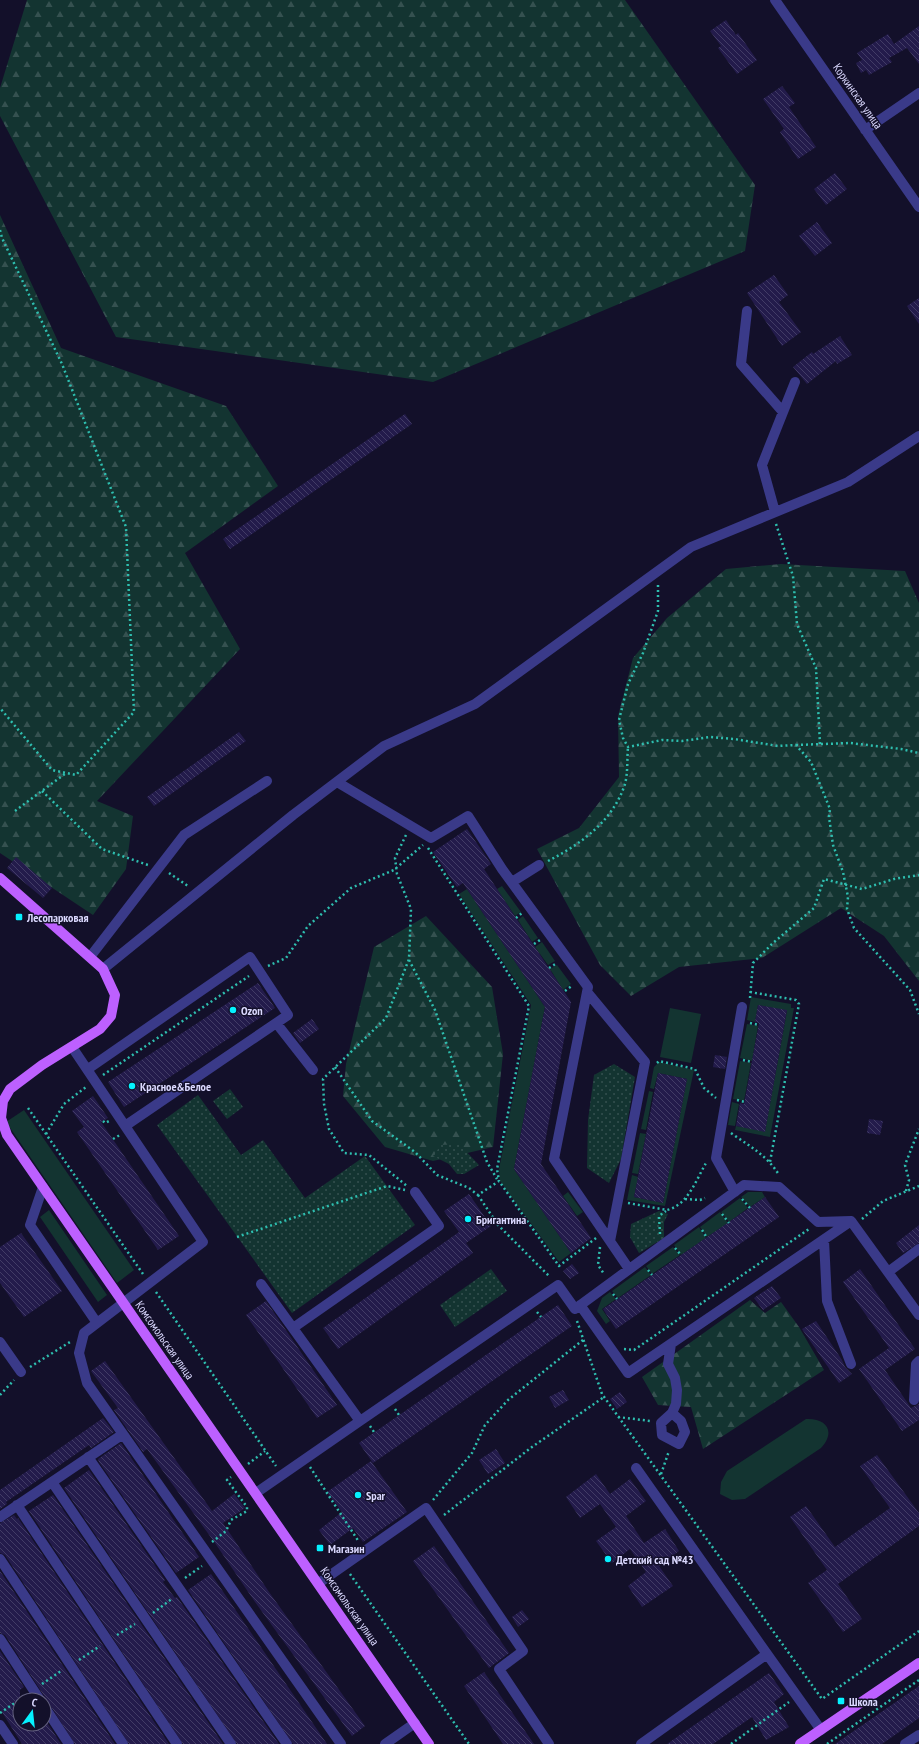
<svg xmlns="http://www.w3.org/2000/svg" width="919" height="1744" font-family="'PT Sans Narrow',sans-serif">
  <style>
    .grass { fill: #133431 }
    .forest { fill: url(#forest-firs) }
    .park { fill: url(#park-dots) }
    .building { fill: url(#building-back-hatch) }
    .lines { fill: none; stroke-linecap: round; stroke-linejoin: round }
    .path { stroke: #2ebeaf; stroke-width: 2.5; stroke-dasharray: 2 3; stroke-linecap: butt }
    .minor { stroke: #3a3a89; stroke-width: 10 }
    .major { stroke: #bd60ff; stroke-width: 10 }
    .poi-dot { fill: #05f1ff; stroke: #13102a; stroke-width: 1.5 }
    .labels { text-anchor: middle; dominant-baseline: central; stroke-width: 3; stroke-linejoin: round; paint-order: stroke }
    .street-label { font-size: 12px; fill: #dbd9ff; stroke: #13102a }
    .poi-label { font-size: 12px; font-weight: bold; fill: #dbd9ff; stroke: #13102a; text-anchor: start }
  </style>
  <defs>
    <pattern id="forest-firs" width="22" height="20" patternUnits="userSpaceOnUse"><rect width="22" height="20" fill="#133431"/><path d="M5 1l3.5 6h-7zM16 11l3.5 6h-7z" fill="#355150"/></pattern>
    <pattern id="park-dots" width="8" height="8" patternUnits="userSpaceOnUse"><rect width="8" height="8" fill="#133431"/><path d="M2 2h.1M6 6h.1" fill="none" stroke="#355150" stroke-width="1.8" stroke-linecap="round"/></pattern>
    <pattern id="building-back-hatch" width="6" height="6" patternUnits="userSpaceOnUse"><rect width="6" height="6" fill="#231b4b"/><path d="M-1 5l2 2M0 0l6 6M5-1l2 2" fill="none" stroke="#423c66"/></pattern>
  </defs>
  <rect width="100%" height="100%" fill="#13102a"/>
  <path class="grass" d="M502,886L521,912L515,916L497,889Z
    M467,889L545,1007L514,1169L571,1253L559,1262L500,1181L499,1169L531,1005L459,894Z
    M523,916L538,938L532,942L518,920Z
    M542,942L555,961L548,965L535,947Z
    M557,965L571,984L563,990L550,969Z
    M751,997L791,1004V1008H794L770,1137L735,1130L736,1126L765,1131L787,1011L758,1005L755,1022L747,1020Z
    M670,1008L701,1014L691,1063L660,1057Z
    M747,1024L758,1026L752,1061L740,1058Z
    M740,1061L751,1063L744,1101L733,1099Z
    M659,1062L694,1070L665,1206L627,1200L632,1175L638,1177L634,1197L663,1203L687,1079L658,1073L654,1089L650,1088L654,1067Z
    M649,1091L653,1092L646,1130L641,1129Z
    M732,1102L739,1104L735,1126L728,1125Z
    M24,1110L134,1270L117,1283L6,1122Z
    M640,1133L646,1134L638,1174L632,1173Z
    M568,1192L583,1212L577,1216L563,1196Z
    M748,1192H762L765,1197L750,1207L741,1197Z
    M740,1198L748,1208L729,1222L721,1212Z
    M49,1210L107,1295L98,1302L40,1217Z
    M720,1212L728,1223L707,1237L700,1227Z
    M699,1227L706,1238L681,1255L674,1245Z
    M673,1247L680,1255L652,1274L646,1266Z
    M645,1267L651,1275L618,1298L612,1291Z
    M610,1292L616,1299L602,1309L610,1321L606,1324L597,1311L602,1298Z
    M806,1419C827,1418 836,1432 821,1448L745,1499L732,1500L720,1494L721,1482L727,1471Z"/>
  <path class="forest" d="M27,0H625L755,185L745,251L433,382L116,337L0,116V88Z
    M0,215L61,348L226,406L278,486L185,553L240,649L97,801L133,816L126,869L93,915L0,853Z
    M781,564L905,571L919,603V981L884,936L841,908L762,958L679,967L631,996L600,965L537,849L579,828L619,777L618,716L633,658L667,618L726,569Z
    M426,916L492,987L503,1054L493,1147L433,1161L385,1147L343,1096L346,1064L374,947Z
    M750,1300L765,1313L781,1302L799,1327L824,1370L703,1449L691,1407L658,1405L642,1377Z"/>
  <path class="park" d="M614,1064L635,1077L621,1159L609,1183L587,1168L588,1120L594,1075Z
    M230,1089L243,1107L227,1119L213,1101Z
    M198,1095L241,1155L263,1140L305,1198L365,1156L415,1225L292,1313L157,1125Z
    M459,1144L479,1165L464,1174H457L449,1164L433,1156L441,1145Z
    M659,1211L668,1214L664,1222V1238L639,1253L630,1237L631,1224Z
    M491,1269L507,1291L455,1327L440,1305Z"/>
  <path class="building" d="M726,20L736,35L738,33L757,60L737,74L718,48L721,46L710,31Z
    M919,26V64L907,48L889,58L892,62L869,75L866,70L861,73L856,63L862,60L857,53L888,34L894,44Z
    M782,86L795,103L789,107L816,147L798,159L780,132L784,129L763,99Z
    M835,173L847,189L826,205L814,189Z
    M817,222L832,243L815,256L799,236Z
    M774,275L788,295L779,302L801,332L782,346L747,293Z
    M919,298V324L907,306Z
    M840,336L852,355L837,364L836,361L807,384L793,367L812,352L813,354Z
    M405,414L412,424L230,549L223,539Z
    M239,732L246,741L154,806L147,797Z
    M467,829L491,864L484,869L571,1002L541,1164L591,1238L571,1253L514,1169L545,1007L463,883L457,887L433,852Z
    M16,857L52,888L43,898L7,868Z
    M258,983L275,1008L124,1107L108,1082Z
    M758,1005L787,1010L765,1132L736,1126L740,1103L744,1104L759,1023L755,1022Z
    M312,1019L319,1029L300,1043L293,1033Z
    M715,1055L727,1057L725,1069L713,1067Z
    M658,1073L687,1079L663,1203L634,1197Z
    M93,1096L108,1118L101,1122L179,1236L158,1250L77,1132L84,1127L72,1111Z
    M869,1119L883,1121L880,1135L867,1133Z
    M469,1194L491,1226L466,1243L473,1253L338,1349L323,1328L459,1232L444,1211Z
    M765,1197L779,1217L616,1329L603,1309Z
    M919,1225V1243L903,1253L896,1243Z
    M21,1233L62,1291L24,1317L0,1283V1247Z
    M572,1264L579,1273L570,1279L563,1271Z
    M860,1269L915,1349L885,1370L911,1408L919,1404V1420L902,1431L859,1369L889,1348L843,1282Z
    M772,1286L781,1298L763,1310L754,1298Z
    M266,1301L337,1405L317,1418L246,1315Z
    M558,1305L572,1326L373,1463L359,1443Z
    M816,1321L842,1360L845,1367L852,1374L839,1383L802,1329Z
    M105,1361L212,1511L234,1494L245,1508L223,1523L269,1592L365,1726L352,1736L255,1602L215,1543L147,1449L143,1452L114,1410L118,1408L91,1371Z
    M563,1390L569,1400L555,1408L549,1397Z
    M620,1392L627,1402L617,1409L610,1399Z
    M103,1418L114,1432L91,1448L89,1445L6,1502L7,1504L0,1509V1490Z
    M121,1443L199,1557L176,1573L99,1462L98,1459Z
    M496,1449L505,1463L488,1474L479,1460Z
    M877,1455L919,1513V1526L838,1584L862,1619L843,1632L808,1583L827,1570L790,1517L806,1506L835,1547L890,1508L860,1466Z
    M371,1461L407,1512L363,1542L353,1528L330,1545L319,1530L342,1512L327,1492Z
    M89,1470L165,1580L163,1582L175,1598L177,1597L279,1744H237L64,1488Z
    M596,1474L610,1494L630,1479L646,1501L626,1516L644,1543L665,1529L679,1551L659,1566L673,1586L642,1607L628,1586L646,1572L630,1549L612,1563L596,1541L616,1527L600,1504L580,1518L566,1497Z
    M53,1495L223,1744H183L29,1511Z
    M14,1515L17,1519L18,1518L169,1744H129L5,1555L0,1553V1523Z
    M434,1546L509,1653L489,1668L413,1561Z
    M0,1571L115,1744H75L5,1635L0,1633Z
    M211,1574L241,1618L327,1744H293L188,1590Z
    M522,1610L529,1619L518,1627L512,1617Z
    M0,1651L24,1687L20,1690V1724H44V1718L61,1744H22L0,1709Z
    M484,1672L534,1744H503L464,1686Z
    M769,1673L784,1694L774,1702L789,1727L766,1740L752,1717L713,1744H667Z
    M919,1686V1718L882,1744H835Z"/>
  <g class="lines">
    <path class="path" d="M0,230L2,238L62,364L126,527L134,712L76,775L52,770L0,708
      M776,524L793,576L797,624L816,668L820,744
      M658,585V611L643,653L628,684L619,720L623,738L628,747L662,740L682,741L710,737L734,739L778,746L796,745L811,762L830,809L829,817L833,845L843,872L848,897L847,909L854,928L910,990L919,1014
      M796,745L850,743L901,749L919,753
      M42,791L102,849L148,865
      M15,811L66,773
      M406,835L395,858L397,874L411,909L409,959L386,1018L323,1079L324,1104L329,1129L344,1153L369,1155L407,1186
      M428,848L529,1006L497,1169L499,1181
      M548,861C581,844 613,821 625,784C628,773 627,758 628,747
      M169,873L188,886
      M516,918L522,913
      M534,944L540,940
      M409,960L435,1010L487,1162L497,1179
      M268,966L286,958L308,926L351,888L394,870L423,845
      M549,968L557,963
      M565,991L573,985
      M750,992L796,1000L799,1004L770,1162
      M750,998L753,963L773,943L814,908L824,879L862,889L894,879L919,875
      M750,1023L759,1025
      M743,1060L752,1062
      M657,1063L659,1061L695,1069L704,1088L716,1098
      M335,1067L372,1121L415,1152L437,1175L469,1188L478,1195L499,1181L559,1266L596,1238
      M103,1075L249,976
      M737,1100L745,1102
      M28,1108L143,1274
      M103,1121L105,1123L109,1121
      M731,1133C749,1146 767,1155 779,1175
      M46,1134L64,1104L86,1087
      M113,1139L120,1135
      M906,1191L909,1180L905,1165L919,1129
      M478,1195L498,1225L550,1277
      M685,1199L700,1200L705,1198
      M742,1199L750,1208
      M628,1203L667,1210C688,1205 696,1180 706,1163
      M722,1214L729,1223
      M862,1219L883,1201L919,1186
      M702,1230L707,1238
      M660,1234L659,1216L666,1211
      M237,1237L387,1186L405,1190
      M600,1247L598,1265L604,1274
      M675,1248L681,1255
      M648,1270L652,1275
      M156,1292L276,1466
      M613,1294L617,1299
      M537,1312L541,1317
      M577,1321L602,1394L822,1699L919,1631
      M624,1349L634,1350L809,1229
      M30,1367L70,1342
      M0,1395L14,1380
      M395,1409L399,1415
      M618,1417L650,1421
      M370,1426L374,1432
      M248,1464L265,1451
      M310,1467L359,1542
      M661,1474L669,1451
      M433,1500L472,1453L485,1425L508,1400L583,1340
      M444,1515L532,1447L604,1397
      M212,1542L226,1531L231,1520L247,1511V1507L227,1480L231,1477
      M350,1574L469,1744
      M185,1578L202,1566
      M153,1613L173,1598
      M117,1635L135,1624
      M79,1660L100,1646
      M42,1684L61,1671
      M0,1713L25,1696
      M731,1744L789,1702
      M827,1744L919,1680"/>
    <path class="minor" d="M775,0L919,207
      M865,130L919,93
      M747,311L741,364L783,412
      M775,512L762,465L795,382
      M337,782L431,838L468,816L502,869L588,987L554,1159L629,1269
      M512,882L539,865
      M90,957L184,835L267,781
      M103,969L293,815L384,746L475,704L691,547L848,482L919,436
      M587,992L645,1062L610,1241
      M277,1024L313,1070
      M72,1047L203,1242L84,1333L79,1353L87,1383L341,1744
      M88,1069L250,957L288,1015L125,1126
      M43,1187L30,1225L97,1323
      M735,1192L716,1158L742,1007
      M824,1240L827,1301L851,1364
      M888,1272L919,1249
      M580,1305L628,1373L851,1221
      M293,1328L439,1226L415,1192
      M0,1342L21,1372
      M671,1344L668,1364L675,1378L677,1390L676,1404L672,1413L681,1421L685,1432L679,1444L662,1435L661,1423L672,1413
      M914,1400L916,1364L919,1361
      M360,1421L558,1285L575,1309L744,1185L779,1187L818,1222L851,1221L919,1315
      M88,1457L287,1744
      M636,1468L767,1654
      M52,1482L231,1744
      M256,1493L360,1421L261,1284
      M17,1505L177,1744
      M0,1517L123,1434
      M0,1559L123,1744
      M319,1583L426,1508L523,1651L499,1669L549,1744
      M0,1639L40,1700
      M44,1706L69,1744
      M0,1725L13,1744
      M385,1744L415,1723
      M641,1744L767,1654L821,1730
      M905,1744L919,1735"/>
    <path class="major" d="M0,878L103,969L115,995L111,1016L100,1029L42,1065L10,1089L3,1101L1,1118L7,1135L429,1744
      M800,1744L919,1663"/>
  </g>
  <g class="poi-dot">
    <rect x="15" y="913" width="8" height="8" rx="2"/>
    <circle cx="233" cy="1010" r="4"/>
    <circle cx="132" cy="1086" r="4"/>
    <circle cx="468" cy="1219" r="4"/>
    <circle cx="358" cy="1495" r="4"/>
    <rect x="316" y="1544" width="8" height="8" rx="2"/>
    <circle cx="608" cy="1559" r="4"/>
    <rect x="837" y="1697" width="8" height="8" rx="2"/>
  </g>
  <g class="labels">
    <g class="street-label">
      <text transform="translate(858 96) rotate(55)">Коркинская улица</text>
      <text transform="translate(165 1340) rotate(55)">Комсомольская улица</text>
      <text transform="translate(350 1606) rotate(55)">Комсомольская улица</text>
    </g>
    <g class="poi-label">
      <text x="27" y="917">Лесопарковая</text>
      <text x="241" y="1010">Ozon</text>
      <text x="140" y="1086">Красное&amp;Белое</text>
      <text x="476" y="1219">Бригантина</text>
      <text x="366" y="1495">Spar</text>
      <text x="328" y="1548">Магазин</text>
      <text x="616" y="1559">Детский сад №43</text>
      <text x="849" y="1701">Школа</text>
    </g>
  </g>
  <g transform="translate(32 1712) rotate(15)"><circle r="19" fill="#13102a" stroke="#63607f"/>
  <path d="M0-3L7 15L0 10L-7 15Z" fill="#05f1ff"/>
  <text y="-6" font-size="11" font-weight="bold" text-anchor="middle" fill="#dbd9ff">С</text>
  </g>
</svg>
